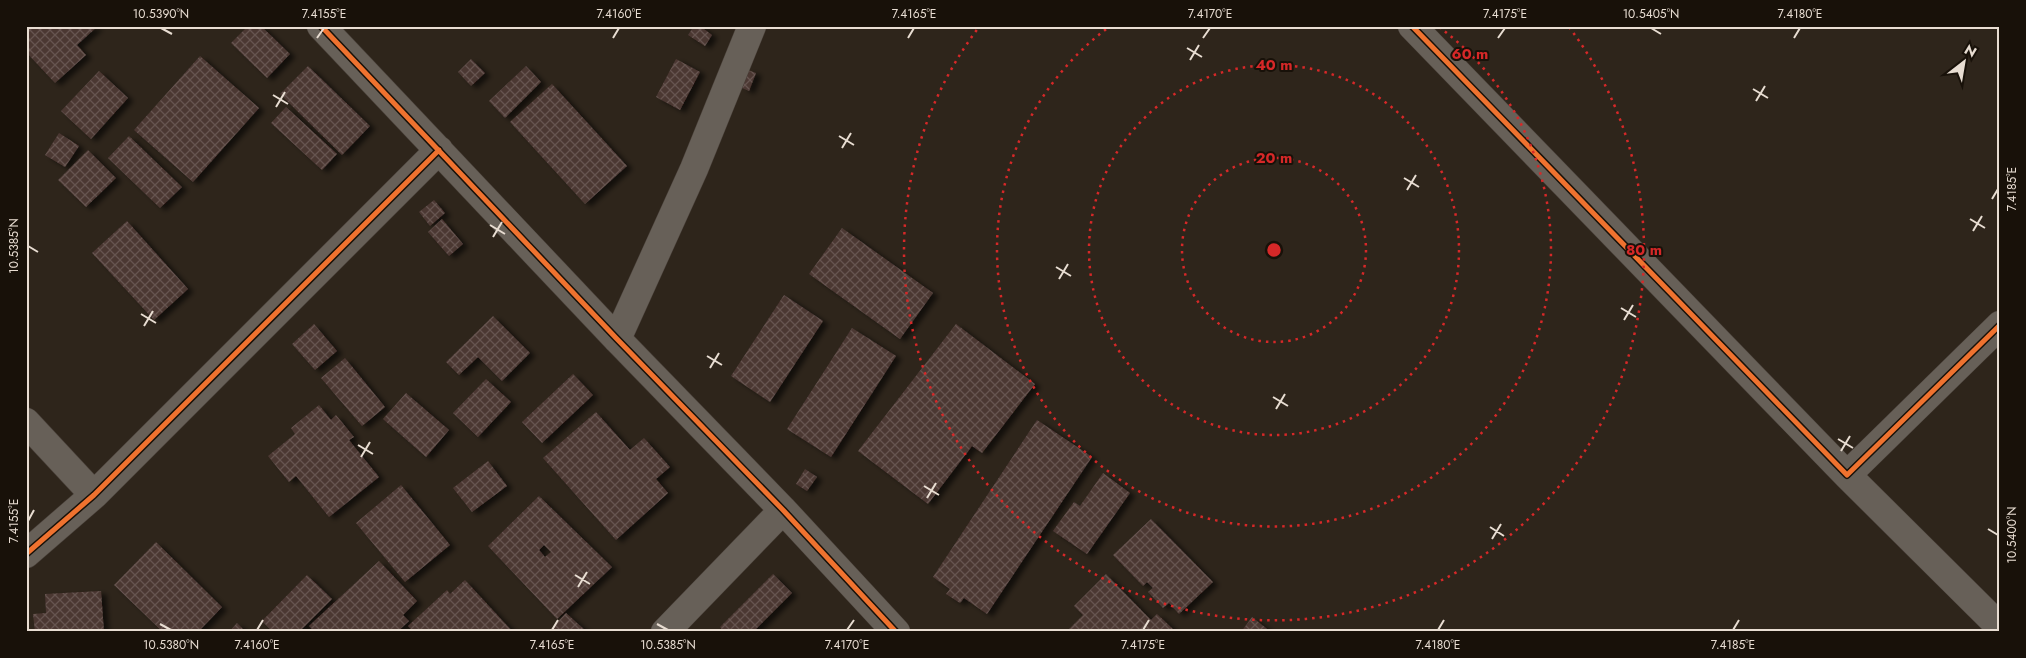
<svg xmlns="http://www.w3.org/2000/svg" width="2026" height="658" font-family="Jost,sans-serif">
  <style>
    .building { fill: url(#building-cross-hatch); fill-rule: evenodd; filter: url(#shadow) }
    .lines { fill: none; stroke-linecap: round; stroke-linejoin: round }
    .minor-casing { stroke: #483f38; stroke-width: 29 }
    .minor { stroke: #676058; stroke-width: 28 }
    .cycleway-casing { stroke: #181109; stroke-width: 8 }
    .cycleway { stroke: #ef722f; stroke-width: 5 }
    .ticks { fill: none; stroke: #e8ddd2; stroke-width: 2 }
    .ring { fill: none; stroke: #d62828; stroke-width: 2.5; stroke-dasharray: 2.5 5 }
    .centre { fill: #d62828; stroke: #181109; stroke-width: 2.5 }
    .ring-label { font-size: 15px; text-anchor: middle; font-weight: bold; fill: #d62828; stroke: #181109; stroke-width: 4; stroke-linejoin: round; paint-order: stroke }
    .neatline { fill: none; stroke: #e8ddd2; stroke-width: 2 }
    .ticks-label { font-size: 12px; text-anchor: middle; fill: #e8ddd2 }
  </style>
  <defs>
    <pattern id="building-cross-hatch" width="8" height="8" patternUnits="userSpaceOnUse" patternTransform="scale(1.25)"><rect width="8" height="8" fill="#4c3733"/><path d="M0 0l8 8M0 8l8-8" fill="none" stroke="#665450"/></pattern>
    <filter id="shadow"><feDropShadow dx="5.5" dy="3" stdDeviation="2.5" flood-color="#0009"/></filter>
  </defs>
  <rect width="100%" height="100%" fill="#2e251b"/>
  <path class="building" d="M26,26H98L77,45L86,55L55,83L26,52Z
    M248,26H261L290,54L267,78L231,43Z
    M694,26H700L712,35L705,46L688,35Z
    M200,56L259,108L193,182L134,130Z
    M471,59L485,73L471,86L458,72Z
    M676,59L700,72L680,110L656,97Z
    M308,66L370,126L342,155L280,94Z
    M526,66L541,82L505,118L489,101Z
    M748,70L756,73L749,91L742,88Z
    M99,71L128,98L91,139L61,111Z
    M552,84L627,166L585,204L510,122Z
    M286,107L337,154L322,170L271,123Z
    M59,133L79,146L65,167L45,155Z
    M129,136L182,187L160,208L108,158Z
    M88,150L116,178L86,207L58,180Z
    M434,200L445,213L430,226L419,212Z
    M442,219L463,244L449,256L428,232Z
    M127,221L188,289L154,320L92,253Z
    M842,228L933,293L900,339L809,274Z
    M784,295L823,321L770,402L731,376Z
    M493,316L530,353L502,381L478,357L459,375L446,362Z
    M314,324L337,351L315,370L292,344Z
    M956,324L1035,384L982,453L972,446L928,504L858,451Z
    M852,328L896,356L831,457L787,429Z
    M345,358L385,407L362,426L321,378Z
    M573,374L593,395L542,443L522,422Z
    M486,379L511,402L478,437L453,413Z
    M406,393L449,430L426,457L383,419Z
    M319,405L331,420L336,415L354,437L349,440L379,477L329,517L296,476L289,482L268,456L295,434L291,428Z
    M596,412L630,450L644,438L670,467L656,479L668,493L616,540L543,458Z
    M1037,420L1092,457L987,614L964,598L960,603L946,594L950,589L933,577Z
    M488,461L507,486L472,512L453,488Z
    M805,469L817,477L807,491L796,484Z
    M1103,473L1130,493L1087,554L1053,531L1074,502L1080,506Z
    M401,485L450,545L405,582L356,523Z
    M539,496L612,567L557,619L488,546ZM544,545L551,552L545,557L539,550Z
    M1151,519L1213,582L1179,614L1169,603L1163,608L1148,592L1153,588L1147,582L1143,586L1113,555Z
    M156,542L222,607L198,632H163L114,585Z
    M379,561L417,601L403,615L409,621L397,632H315L309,626Z
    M773,574L792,593L753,632H724L720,627Z
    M1106,574L1151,620L1157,614L1175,631L1066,632L1083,615L1074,606Z
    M307,575L332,599L299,632H273L262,621Z
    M465,580L513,632H414L408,626L447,590L450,594Z
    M101,591L104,632H35L33,614L46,613L45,594Z
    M566,613L587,632H554L551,629Z
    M1252,617L1271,632H1241Z
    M237,623L246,632H229Z"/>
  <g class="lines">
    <defs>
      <path id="minor" d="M321,26L617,339L783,510L896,632
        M1412,26L1847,475L2000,325
        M617,339L694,169L752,26
        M26,422L94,495
        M1847,475L2000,627
        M26,554L94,495L439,150
        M665,632L783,510"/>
    </defs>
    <use href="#minor" class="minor-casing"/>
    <use href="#minor" class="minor"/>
    <defs>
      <path id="cycleway" d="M321,26L617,339L783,510L896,632
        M1412,26L1847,475L2000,325
        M26,554L94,495L439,150"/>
    </defs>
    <use href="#cycleway" class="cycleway-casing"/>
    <use href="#cycleway" class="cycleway"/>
  </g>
  <path class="ticks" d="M161,28L172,34M1651,28L1661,34M317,38L324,28M613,38L619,28M908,38L914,28M1203,38L1210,28M1498,38L1505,28M1794,38L1800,28M1187,48L1202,57M1190,60L1199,45M1753,89L1768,98M273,95L288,104M1756,101L1765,86M276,107L285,92M839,136L854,145M842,148L851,133M1404,178L1419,187M1407,190L1416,175M1992,199L1998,189M1970,219L1985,228M490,225L505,234M1973,231L1982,216M493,237L502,222M28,246L38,252M1056,267L1071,276M1059,279L1068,264M1621,308L1636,317M141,314L156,323M1624,320L1633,305M144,326L153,311M707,356L722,365M710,368L719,353M1273,397L1288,406M1276,409L1285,394M1838,439L1853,448M358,445L373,454M1841,451L1850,436M361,457L370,442M924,486L939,495M927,498L936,483M28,521L34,510M1490,527L1504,536M1988,529L1998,535M1492,539L1501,524M575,575L590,584M578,587L587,572M160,624L171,630M657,624L668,630M257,630L263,620M552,630L558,620M847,630L854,620M1143,630L1149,620M1438,630L1444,620M1733,630L1739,620"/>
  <g class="ring">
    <circle cx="1274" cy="250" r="92"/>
    <circle cx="1274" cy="250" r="185"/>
    <path d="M1439 27A277 277 0 1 1 1109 27"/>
    <path d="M1569 27A370 370 0 1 1 979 27"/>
  </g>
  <circle cx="1274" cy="250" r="8" class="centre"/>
  <g class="ring-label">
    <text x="1470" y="59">60 m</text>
    <text x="1274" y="70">40 m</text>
    <text x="1274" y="163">20 m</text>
    <text x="1644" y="255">80 m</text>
  </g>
  <rect width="2026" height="658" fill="none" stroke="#181109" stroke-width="55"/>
  <g transform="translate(1964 62) rotate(31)" stroke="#181109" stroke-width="4" paint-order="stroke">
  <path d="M0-4L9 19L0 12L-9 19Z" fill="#e8ddd2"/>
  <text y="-8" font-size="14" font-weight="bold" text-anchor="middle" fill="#e8ddd2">N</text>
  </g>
  <rect x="28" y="28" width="1970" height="602" class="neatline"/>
  <g class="ticks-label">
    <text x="161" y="18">10.5390°N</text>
    <text x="324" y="18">7.4155°E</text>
    <text x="619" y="18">7.4160°E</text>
    <text x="914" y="18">7.4165°E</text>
    <text x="1210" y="18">7.4170°E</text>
    <text x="1505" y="18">7.4175°E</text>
    <text x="1651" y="18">10.5405°N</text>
    <text x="1800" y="18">7.4180°E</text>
    <text transform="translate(2012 189) rotate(-90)" y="4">7.4185°E</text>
    <text transform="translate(14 246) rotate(-90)" y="4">10.5385°N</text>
    <text transform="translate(14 521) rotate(-90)" y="4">7.4155°E</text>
    <text transform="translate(2012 535) rotate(-90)" y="4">10.5400°N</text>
    <text x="171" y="649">10.5380°N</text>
    <text x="257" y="649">7.4160°E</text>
    <text x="552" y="649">7.4165°E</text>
    <text x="668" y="649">10.5385°N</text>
    <text x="847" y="649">7.4170°E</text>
    <text x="1143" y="649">7.4175°E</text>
    <text x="1438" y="649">7.4180°E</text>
    <text x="1733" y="649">7.4185°E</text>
  </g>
</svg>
